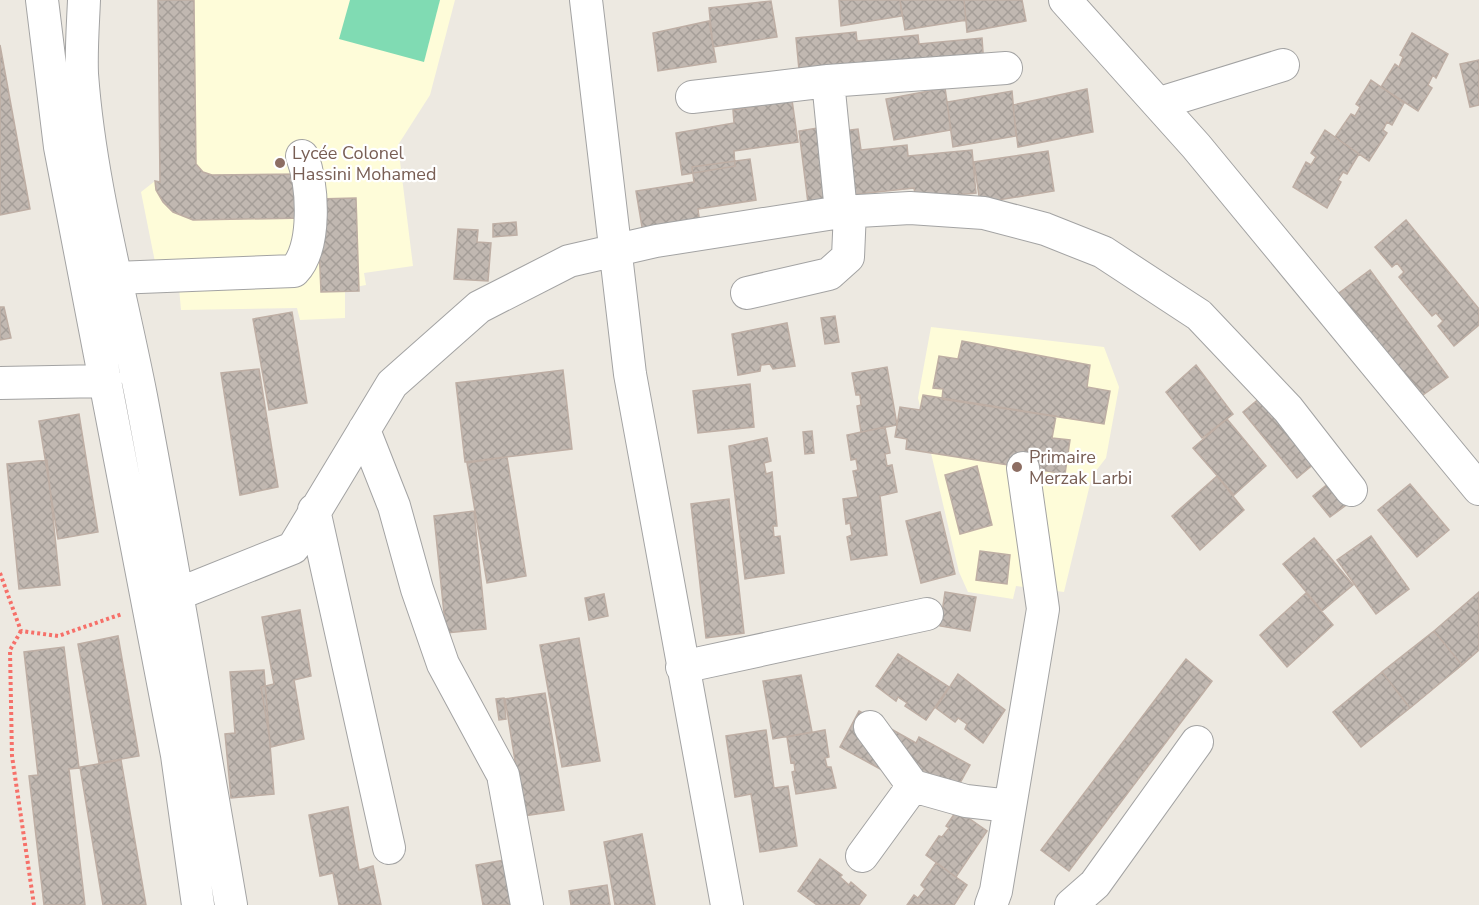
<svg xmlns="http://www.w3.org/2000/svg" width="1479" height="905" font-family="'Nunito Sans',sans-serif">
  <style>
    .education { fill: #fefcd9 }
    .pitch { fill: #80dbb3 }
    .building { fill: url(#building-cross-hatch); stroke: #beaea4; stroke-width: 1.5 }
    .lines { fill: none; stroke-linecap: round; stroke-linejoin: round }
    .minor-casing { stroke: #a3a3a3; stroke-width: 34 }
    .path { stroke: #f67069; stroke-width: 4; stroke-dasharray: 3 3; stroke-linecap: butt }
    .minor { stroke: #fff; stroke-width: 32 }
    .education-dot { fill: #8d6e63; stroke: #fff; stroke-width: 2 }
    .labels { text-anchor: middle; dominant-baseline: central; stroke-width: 4.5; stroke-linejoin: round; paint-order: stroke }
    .education-label { font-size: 18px; fill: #785e54; stroke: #fff; text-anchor: start }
  </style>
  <defs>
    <pattern id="building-cross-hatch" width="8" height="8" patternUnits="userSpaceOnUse" patternTransform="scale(1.5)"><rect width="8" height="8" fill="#c1b8b1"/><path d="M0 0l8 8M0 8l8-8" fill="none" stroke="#a59e98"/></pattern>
  </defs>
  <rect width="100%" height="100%" fill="#ede9e1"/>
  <path class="education" d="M158,0H455L430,95L398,145L413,266L364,273L366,285L345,289V318L300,320L297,308L181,310L179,288L156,267L141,192L155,181H160Z
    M931,327L1104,347L1119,387L1106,458L1092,476L1064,592L1016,586L1013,599L968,592L959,572L918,398Z"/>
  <path class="pitch" d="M350,0H440L424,62L339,39Z"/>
  <path class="building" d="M158,0H194L196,164L203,172L212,175L302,174L304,218L193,220L173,212L163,202L156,190L155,181L160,182Z
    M839,0H900L902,16L841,26Z
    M900,0H964L966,20L905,30Z
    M964,0H1022L1026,21L967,32Z
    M771,1L777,37L713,47L709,8Z
    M709,21L716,62L658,71L653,33Z
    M856,32L857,41L918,35L919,44L982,38L985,81L800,80L796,38Z
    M1412,33L1448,54L1436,78L1433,75L1428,85L1432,88L1418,111L1381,87L1395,64L1399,67L1403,57L1400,55Z
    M0,45L30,209L0,215Z
    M1479,60V105L1470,107L1460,64Z
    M1371,80L1404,103L1392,125L1387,122L1383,130L1387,133L1369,161L1335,137L1351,114L1355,116L1360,107L1356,104Z
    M945,88L951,130L894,140L886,99Z
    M1087,89L1093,132L1018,147L1013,105Z
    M1012,91L1016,136L953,147L947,102Z
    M792,100L798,142L734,151L735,166L682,175L676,133L734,123L733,110Z
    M817,128L828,216L810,219L799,131Z
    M858,129L861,150L907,145L908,156L972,150L976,193L916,199L914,188L850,195L843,131Z
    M1325,130L1359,154L1347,174L1343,172L1338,180L1341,182L1327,208L1293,187L1306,162L1311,165L1316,157L1311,153Z
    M1048,151L1054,191L980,203L974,162Z
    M750,159L756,200L698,209L700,225L643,233L636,191L694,182L692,167Z
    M356,198L359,291L321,292L317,199Z
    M1406,220L1479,309V325L1454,346L1438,326L1443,321L1436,313L1432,316L1399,277L1404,272L1397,263L1392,267L1375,247Z
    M516,222L517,235L493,237V224Z
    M458,229L478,230L477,242L491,243L488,281L454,279Z
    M1370,270L1448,377L1413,402L1335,296Z
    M0,307H4L11,338L0,340Z
    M292,312L307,403L269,410L253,319Z
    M835,316L839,342L825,344L821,318Z
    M787,323L795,366L773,369L770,364L761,365L760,371L738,375L732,334Z
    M962,341L1090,365L1087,387L1110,391L1104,424L942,399L943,389L933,388L939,356L958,359Z
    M1196,365L1233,414L1202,438L1166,392Z
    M887,367L897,425L861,432L857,406L861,405L860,395H856L852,373Z
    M259,369L278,487L240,495L221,373Z
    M563,370L572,449L465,462L456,383Z
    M750,384L754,427L698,433L693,391Z
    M923,395L1056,416L1052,438L1070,440L1065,474L906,449L907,439L895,437L900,407L920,410Z
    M1261,397L1315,463L1297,478L1243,412Z
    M79,414L98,532L58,539L39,421Z
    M1227,419L1266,466L1234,495L1193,448Z
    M885,427L890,453L885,454L887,466L892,465L897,492L880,496L887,555L851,560L847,537L852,535L850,523L846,524L843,499L858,497L853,471L858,470L856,459L851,460L847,435Z
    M812,431L814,453L805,454L803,432Z
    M767,438L771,461L764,463L766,474L772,472L777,526H773L774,537L780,536L784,573L745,579L729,446Z
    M507,457L526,576L487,583L467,463Z
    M47,460L60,585L19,589L7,464Z
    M977,466L992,525L960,534L945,475Z
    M1217,476L1244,510L1200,550L1172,516Z
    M1335,478L1353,500L1330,517L1313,496Z
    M1410,484L1449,530L1417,557L1378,510Z
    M729,499L744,633L706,638L691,504Z
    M474,511L486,629L446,633L434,516Z
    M940,512L955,574L921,583L906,521Z
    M1371,536L1409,589L1376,614L1337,560Z
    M1314,538L1353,585L1322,611L1283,564Z
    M980,551L1010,555L1007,584L976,580Z
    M945,592L976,597L970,631L940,626Z
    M1479,592V650L1462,665L1434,631Z
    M1306,593L1333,625L1287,667L1260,635Z
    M604,594L608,616L589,620L585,598Z
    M300,610L311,676L294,680L304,739L271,747L261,687L274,684L262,617Z
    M1434,631L1462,665L1410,708L1382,672Z
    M118,636L139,756L99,763L78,644Z
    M579,638L600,761L562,767L540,645Z
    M64,647L79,768L69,769L85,905H44L29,776L38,775L24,652Z
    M898,654L949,687L926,720L905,706L907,703L898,697L896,701L876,686Z
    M1186,659L1212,681L1069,871L1041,850Z
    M264,670L274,794L231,798L225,734L235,733L230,672Z
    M1382,672L1410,708L1361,747L1333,712Z
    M958,674L1005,710L983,743L965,729L967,724L958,718L955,722L936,708Z
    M801,675L812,732L773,739L763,681Z
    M545,693L564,810L524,816L505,699Z
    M504,698L506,719L499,720L496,699Z
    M859,711L916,743L919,737L970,765L951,799L893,776L840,747Z
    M766,730L774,788L788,786L797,846L760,852L751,794L735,797L726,736Z
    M825,730L829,757L825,758L827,767H831L836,788L796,794L792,772L795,771L794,762L791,763L787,737Z
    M121,760L146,905H103L80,767Z
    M348,807L359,870L373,866L381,905H339L333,873L320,876L309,815Z
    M957,810L987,831L956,877L926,855L939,836L942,837L949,828L946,826Z
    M642,834L655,905H615L604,842Z
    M516,858L524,905H483L476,865Z
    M820,859L842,875L840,877L849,885L851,882L866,895L859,905H817L798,891Z
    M936,863L967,885L954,905H907L914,895L918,898L925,889L921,885Z
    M607,885L610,905H571L569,891Z"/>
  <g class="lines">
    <defs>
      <path id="minor" d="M42,0L60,147L177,755L198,905
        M84,0C83,24 81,50 82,74C90,183 120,289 141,396C173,565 202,735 231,905
        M586,0L630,374L727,905
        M1065,0L1196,146L1479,489
        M828,81L1006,68
        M692,97L828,81L841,212
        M1160,103L1283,65
        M115,278L294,271C317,247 313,185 302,156
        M747,293L829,274L848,257L850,211
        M0,383L106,381
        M364,430L394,506L417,589L443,664L503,775L527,905
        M314,510L389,848
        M149,600L178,594L293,548L392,384L479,307L569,261L656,241L841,212L910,208L984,213L1045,229L1103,252L1199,315L1288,409L1351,490
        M682,667L927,614
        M870,727L913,786L966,801L1010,806
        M862,856L913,786
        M991,905L996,891L1043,609L1023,468
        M1071,905L1095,884L1197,742"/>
    </defs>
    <use href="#minor" class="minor-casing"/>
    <path class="path" d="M0,573L21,631L58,636L122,614
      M21,631L10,650L12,756L34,905"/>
    <use href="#minor" class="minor"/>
  </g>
  <g class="education-dot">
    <circle cx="280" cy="163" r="6"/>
    <circle cx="1017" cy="467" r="6"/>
  </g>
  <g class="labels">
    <g class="education-label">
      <text x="292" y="153">Lycée Colonel<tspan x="292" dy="21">Hassini Mohamed</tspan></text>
      <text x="1029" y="457">Primaire<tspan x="1029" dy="21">Merzak Larbi</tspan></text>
    </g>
  </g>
</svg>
